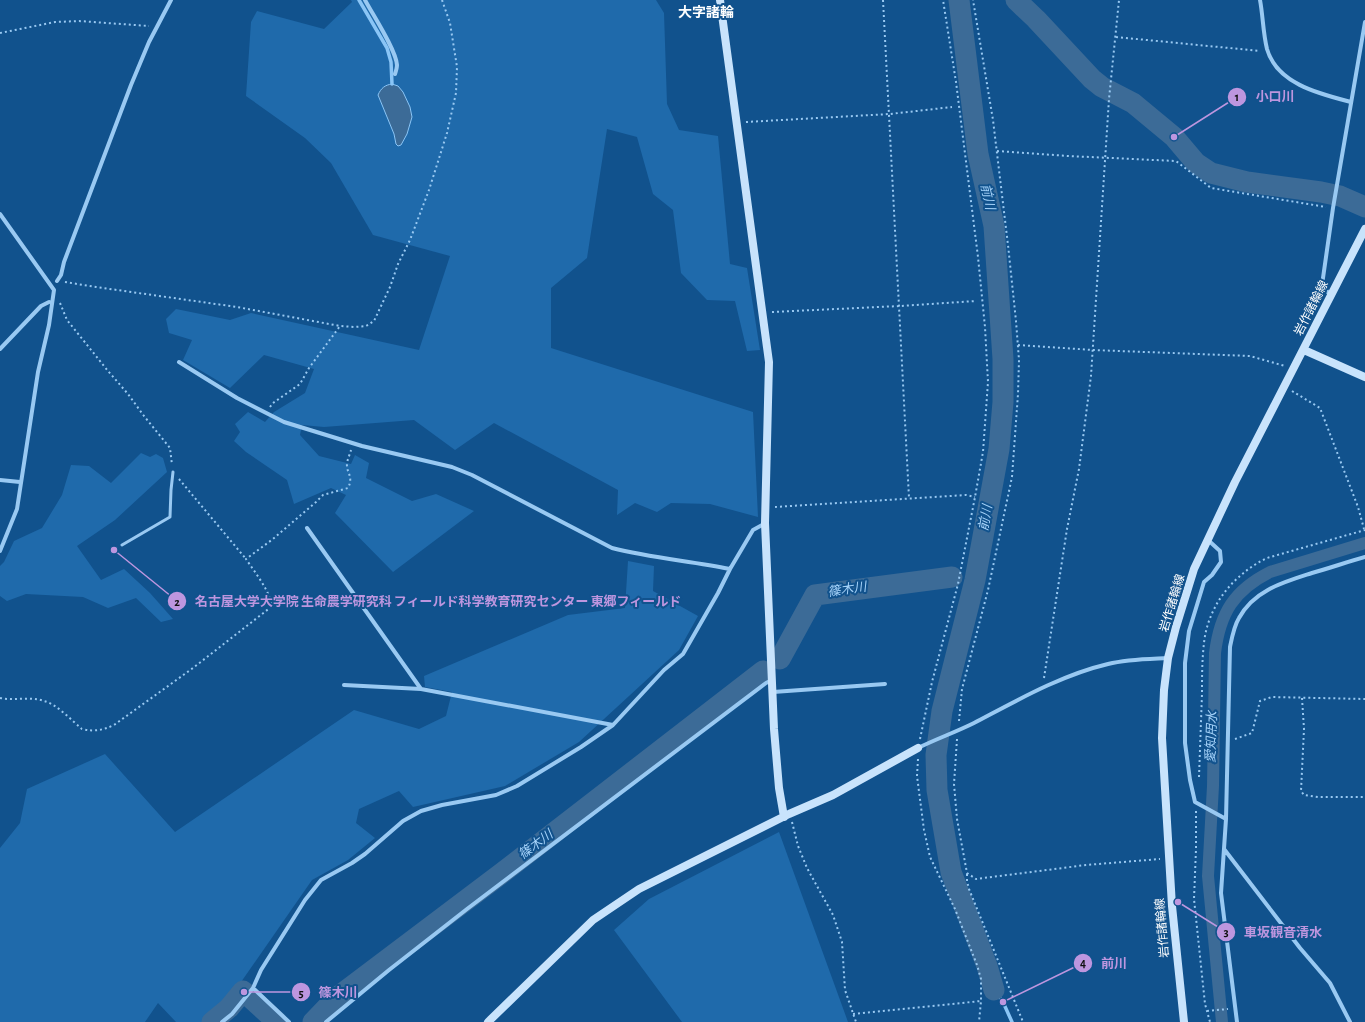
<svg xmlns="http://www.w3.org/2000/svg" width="1365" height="1022" font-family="'Alegreya Sans','Noto Sans JP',sans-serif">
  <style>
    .green { fill: #1f6aab }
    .water { fill: #3c6b97; stroke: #8ac5f6 }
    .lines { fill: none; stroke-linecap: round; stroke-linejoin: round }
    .stream { stroke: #8ac5f6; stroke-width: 3.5 }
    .canal { stroke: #3c6b97; stroke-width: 12 }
    .river { stroke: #3c6b97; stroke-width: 21 }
    .path { stroke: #99c9f2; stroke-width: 2; stroke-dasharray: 2 3; stroke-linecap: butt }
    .lane { stroke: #99c9f2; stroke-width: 3 }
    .street { stroke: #99c9f2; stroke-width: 4 }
    .secondary { stroke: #c8e3fc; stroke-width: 8 }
    .labels { text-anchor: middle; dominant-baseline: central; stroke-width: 4; stroke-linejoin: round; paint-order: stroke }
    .street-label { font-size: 12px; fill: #fff; stroke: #11528d }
    .water-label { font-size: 13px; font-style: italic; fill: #a5d2f9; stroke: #11528d }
    .quarter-label { font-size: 14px; font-weight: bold; fill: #fff; stroke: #11528d }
    .leader { fill: none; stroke: #bd96df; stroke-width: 1.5 }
    .callout-dot { fill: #bd96df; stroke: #11528d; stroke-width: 1.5 }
    .mark-label { font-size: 12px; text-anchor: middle; font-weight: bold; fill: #111 }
    .callout-label { font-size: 13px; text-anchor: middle; font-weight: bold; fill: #bd96df; stroke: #11528d; stroke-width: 4; stroke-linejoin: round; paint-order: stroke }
  </style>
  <rect width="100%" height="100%" fill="#11528d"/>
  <path class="green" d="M351,0H656L664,13L667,104L679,130L718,136L730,264L747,268L760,350L747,351L735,301L707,300L681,273L673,210L653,194L637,137L607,129L587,258L551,288V348L753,412L758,517L710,504L671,503L657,512L635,503L617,515L618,490L494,423L455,450L414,420L324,427L302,425L300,435L319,456L351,464L355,455L369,463L366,478L412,501L436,494L474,511L393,572L335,513L346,495L331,488L294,504L287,480L246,452L234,441L240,432L235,424L248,412L265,422L274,412L305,393L314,369L264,355L230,388L183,360L192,340L169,333L166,319L176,309L230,320L251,313L419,350L450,256L373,235L331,163L305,138L246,96L251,22L257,11L324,29L352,2Z
    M141,453L150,457L156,454L163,458L167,472L115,520L77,546L101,580L124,569L150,593L173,619L161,622L136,598L108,608L83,597L26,594L7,601L0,596V566L4,562L14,541L42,528L62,495L71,465L89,466L111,483Z
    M628,561L654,566L653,591L698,616L679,650L579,742L505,786L413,807L399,791L359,809L356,823L375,838L348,860L312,880L223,1008L202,1022H176L158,1003L145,1022H0V848L20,823L27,789L105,754L175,832L354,710L419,729L446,716L452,692L425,687L424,676L568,615L625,608Z
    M779,832L848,1022H682L614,930L649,899Z"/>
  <path class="water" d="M392,84L398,86L403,92L410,107L412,117L407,134L401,145L398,146L396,144L394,134L378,95C381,88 385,85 392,84Z"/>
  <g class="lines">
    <path class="stream" d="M359,0L387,48L391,62L392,84
      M994,990L1003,1002L1012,1022"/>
    <path class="canal" d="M1222,1022L1208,876L1213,786L1215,653C1220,613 1234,590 1270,572L1365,543"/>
    <path class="river" d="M959,0L978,154L994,226L1003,359V402L999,449L975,580L942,711L936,755L937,790L951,872L987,966L994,990
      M1016,0L1036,19L1092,79L1102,87L1133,103L1174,137L1196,163L1211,173L1247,182L1321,192L1340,196L1365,207
      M780,659L815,595L952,577
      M212,1022L229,1008L243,991L277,1022
      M313,1022L335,999L502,873L763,671"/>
    <path class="path" d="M883,0L909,498
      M0,33L55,22L79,21L149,26
      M1116,37L1260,51
      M746,122L890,114L952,107
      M997,151L1068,156L1176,161L1211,188L1326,207
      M65,282L96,287L237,307L340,326L354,327L366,326L374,321L390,287L398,264L410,240L429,190L447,133L456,93L457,67L450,23L442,0
      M60,303L67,320L108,371L128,394L144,416L170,448L172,465
      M772,312L900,306L976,301
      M1018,345L1093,350L1250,356L1285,366
      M1292,391L1320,408L1358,507L1364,529
      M270,407L273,403L300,384L309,368L340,326
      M179,479L246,559
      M775,507L966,495L975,497
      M1044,678L1067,529L1079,469L1091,376L1109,99L1119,0
      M0,698C15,701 30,696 44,701C57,704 72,721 82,729C95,732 103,730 114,725L193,668L271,607C273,595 254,571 246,559L273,539L316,502L323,495L348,488C354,476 346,473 347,463C348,458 350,454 351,450
      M1302,698L1304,729L1301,791L1304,795L1318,797H1365
      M959,721L962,689L988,590L1012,477L1018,394L1019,360L1016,321L1008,245L993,120L973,0
      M920,739L932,682L958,584L975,497L983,452L988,382L985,327L978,257L956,82L943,0
      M957,739L954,784L957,819L967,873L976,879L1086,865L1160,859
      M1235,739L1252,733L1260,701L1272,697L1365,699
      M918,759L917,776L924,830L930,857L955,909L977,965L981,979V1001L979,1022
      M1199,777C1200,749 1201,722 1202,694C1202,677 1202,660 1204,643C1208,605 1234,574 1267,558L1365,530
      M1196,811V849L1194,899L1205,1004L1210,1022
      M792,822L798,846L807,868L833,915L842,942L845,990L856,1022
      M967,874V881L969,889L1023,1022
      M1207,1011L1228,1009
      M853,1014L981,1001"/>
    <path class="lane" d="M122,545L170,517L171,490L173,472"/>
    <path class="street" d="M365,0C373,15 396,50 397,65C397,68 396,71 395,74
      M1260,0C1263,16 1263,33 1267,49C1277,84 1320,94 1351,102
      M0,214L54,290L49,325L38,372L17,509L0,551
      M57,281L61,275L64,262L131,85L149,42L171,0
      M1331,296L1322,285L1333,208L1365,22
      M0,349L41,306L49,302
      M179,362L237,398L284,422L362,446L452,467L472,475L612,548C651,558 691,561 730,569
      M0,480L20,482
      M307,528L421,689
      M1208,540L1220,551L1221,562L1212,575L1204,582L1189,631L1185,663V743L1190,780L1195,802L1226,819
      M344,685L421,689L613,725
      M773,692L885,684
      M918,748C936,739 956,732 974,723C1016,701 1061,675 1108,664C1128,659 1148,659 1168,658
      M1224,849L1300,948L1330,983L1350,1022
      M253,988L289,1022
      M222,1022L232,1014L253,988L261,970L305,900L321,880L352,863L365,854L403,821L421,811L442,805L496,795L517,786L581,747L613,725L664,670L683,654L718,593L730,569L753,530L764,524
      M326,1022L389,970L467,909L766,683L772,680
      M1237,1022L1221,893L1226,819L1230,647C1232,637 1234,626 1239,618C1254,590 1284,582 1312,573C1330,568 1347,562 1365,557"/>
    <path class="secondary" d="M720,0L769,362L765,523L774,729L779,788L784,817
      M1304,350L1365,377
      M488,1022L593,920L639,889L789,814L833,795L918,748
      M1184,1022L1172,906L1162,738L1164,690L1168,658L1176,627L1194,569L1235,482L1365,229"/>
  </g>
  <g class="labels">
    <g class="street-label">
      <text transform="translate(1311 308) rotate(-63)">岩作諸輪線</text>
      <text transform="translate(1172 603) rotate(-73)">岩作諸輪線</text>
      <text transform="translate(1162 928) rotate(-95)">岩作諸輪線</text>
    </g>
    <g class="water-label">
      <text transform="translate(987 197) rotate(77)">前川</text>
      <text transform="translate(986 518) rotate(-80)">前川</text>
      <text transform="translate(847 590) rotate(-8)">篠木川</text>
      <text transform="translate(1212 737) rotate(-88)">愛知用水</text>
      <text transform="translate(536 845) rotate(-37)">篠木川</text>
    </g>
    <g class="quarter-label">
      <text x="706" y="13">大字諸輪</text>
    </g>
  </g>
  <path class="leader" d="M1174 137L1237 97M114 550L177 601M1178 902L1226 932M1003 1002L1083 963M244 992L301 992"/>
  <g class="callout-dot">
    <circle cx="1174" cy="137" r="4"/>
    <circle cx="114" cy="550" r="4"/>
    <circle cx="1178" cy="902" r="4"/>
    <circle cx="1003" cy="1002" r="4"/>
    <circle cx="244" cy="992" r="4"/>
    <circle cx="1237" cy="97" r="10"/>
    <circle cx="177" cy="601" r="10"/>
    <circle cx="1226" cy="932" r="10"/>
    <circle cx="1083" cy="963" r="10"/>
    <circle cx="301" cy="992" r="10"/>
  </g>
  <g class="mark-label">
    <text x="1237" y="101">1</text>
    <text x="177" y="606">2</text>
    <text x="1226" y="936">3</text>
    <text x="1083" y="967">4</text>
    <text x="301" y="997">5</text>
  </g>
  <g class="callout-label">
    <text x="1275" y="101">小口川</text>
    <text x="438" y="606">名古屋大学大学院 生命農学研究科 フィールド科学教育研究センター 東郷フィールド</text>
    <text x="1283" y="937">車坂観音清水</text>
    <text x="1114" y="968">前川</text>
    <text x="338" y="997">篠木川</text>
  </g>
</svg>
